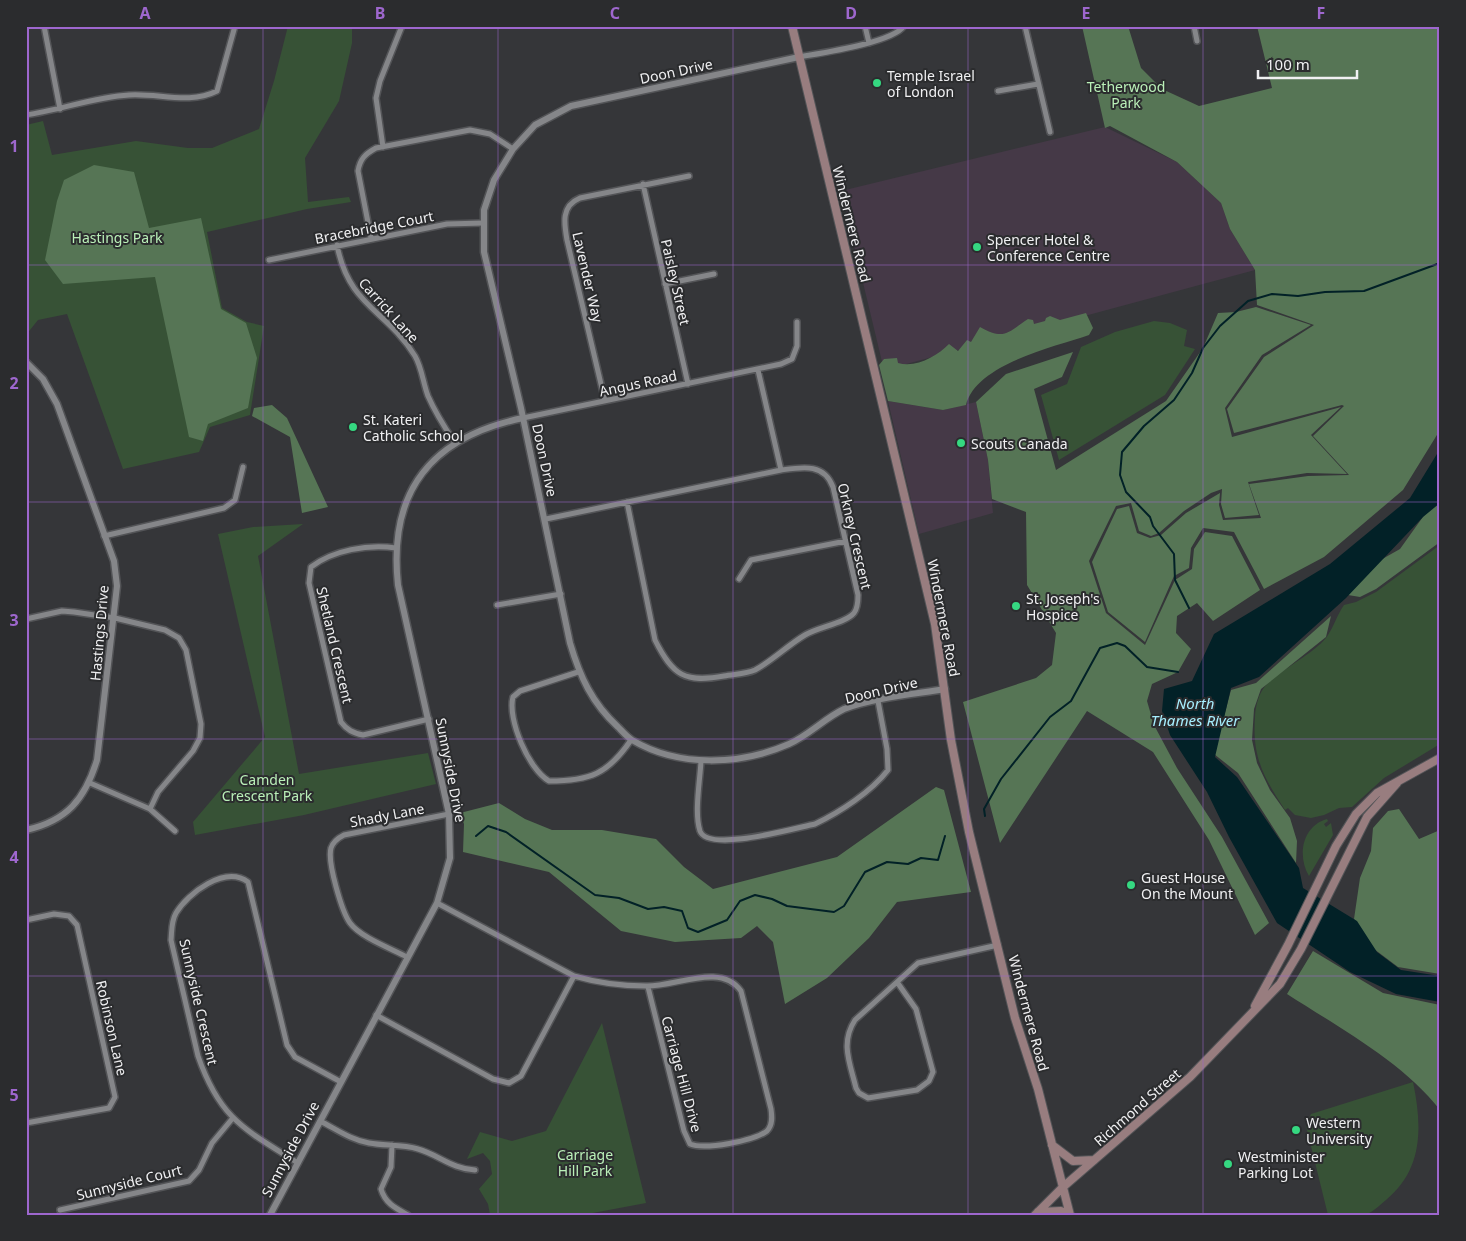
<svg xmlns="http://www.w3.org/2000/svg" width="1466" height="1241" font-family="'Noto Sans',sans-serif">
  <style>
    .commercial { fill: #453947 }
    .green { fill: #375236 }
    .forest { fill: #567555 }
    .water { fill: #022127 }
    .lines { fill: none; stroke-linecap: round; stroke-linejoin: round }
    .stream { stroke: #022127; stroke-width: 2 }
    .minor-casing { stroke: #535457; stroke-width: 8 }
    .tertiary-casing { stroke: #535457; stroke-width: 9 }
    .secondary-casing { stroke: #535457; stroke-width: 10 }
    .minor { stroke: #858689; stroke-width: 5 }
    .tertiary { stroke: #858689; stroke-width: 6 }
    .secondary { stroke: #987d7f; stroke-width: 8 }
    .grid { fill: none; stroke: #9e67ce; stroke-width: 1; stroke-opacity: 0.55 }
    .poi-dot { fill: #35d881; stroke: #2b2c2e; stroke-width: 2 }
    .labels { text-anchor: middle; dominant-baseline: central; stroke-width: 4; stroke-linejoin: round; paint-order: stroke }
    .street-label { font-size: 14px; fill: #f0f0f2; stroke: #2b2c2e }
    .poi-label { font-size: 14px; fill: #f0f0f2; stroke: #2b2c2e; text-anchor: start }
    .park-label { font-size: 14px; fill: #baf0b8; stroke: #2b2c2e }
    .water-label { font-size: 15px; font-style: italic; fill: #a7efff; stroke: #2b2c2e }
    .neatline { fill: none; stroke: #9e67ce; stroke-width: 2 }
    .grid-label { font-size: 16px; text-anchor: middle; font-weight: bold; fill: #9e67ce }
  </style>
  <rect width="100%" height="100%" fill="#353639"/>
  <path class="commercial" d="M1105,127L1177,162L1221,203L1230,229L1255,270L884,370L841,191Z
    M888,401L943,410L976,402L988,460L993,513L919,534Z"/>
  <path class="green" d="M288,26H352V43L339,101L305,158L308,202L349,197L351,202L307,209L207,232L222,308L247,322L264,326L250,415L210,427L199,452L123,469L67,314L38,320L26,335V125L43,121L52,155L136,141L188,148H212L259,129L274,81Z
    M1154,321L1170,323L1187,330L1184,346L1195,349L1165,395L1059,460L1041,395L1067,384L1081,347L1115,332Z
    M303,524L258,556L299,774L428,753L436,784L304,815L195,835L193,822L265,737L218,534L253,527Z
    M1440,545V744L1384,778L1352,807L1339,808L1324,815L1311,818L1295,815L1288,808L1285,810C1264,778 1252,757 1255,718C1255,709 1258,696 1263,689C1276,671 1317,653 1328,635C1334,626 1337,615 1344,605L1356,602L1376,592Z
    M1327,819L1328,821L1324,824L1326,827L1331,823L1333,835L1309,876C1297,856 1302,826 1327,819Z
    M602,1023L646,1203L582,1215H490L488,1204L479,1189L492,1174L490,1161L483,1153L467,1159L480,1132L512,1141L546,1131Z
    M1413,1082C1422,1125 1424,1169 1386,1200C1380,1205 1371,1214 1363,1215C1352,1216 1339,1215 1328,1215L1306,1126L1311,1114Z"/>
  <path class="forest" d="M1082,26H1128L1141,68L1162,89L1199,106L1272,88L1257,26H1440V430L1403,490L1324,557L1264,589L1234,532L1203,528L1191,548L1189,568L1174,576L1145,642L1108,612L1092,562L1117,509L1129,506L1137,533L1150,538L1161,535L1186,513L1220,493L1219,505L1223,520L1261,518L1249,484L1308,476L1349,475L1313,436L1344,406L1342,405L1234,433L1227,409L1264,357L1314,325L1257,305L1255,270L1230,229L1221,203L1177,162L1110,126L1105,128Z
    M94,165L134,172L149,228L201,218L221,309L246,323L257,358L248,408L208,424L203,441L189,437L155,277L63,284L45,260L57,201L64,180Z
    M1256,307L1311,325L1262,355L1225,408L1232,437L1341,407L1311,435L1347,474L1307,473L1248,482L1259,515L1225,518L1221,504L1222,489L1211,493L1184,511L1159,533L1151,536L1139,531L1131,503L1116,506L1089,561L1106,613L1145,645L1175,580L1192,569L1194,549L1205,532L1232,536L1260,590L1213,621L1197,603L1177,616L1176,633L1191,649L1178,672L1152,684L1147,701L1154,725L1177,768L1222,837L1269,923L1255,935L1209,840L1153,752L1087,711L1000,843L963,702L1036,678L1052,665L1056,633L1027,585L1026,512L992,499L988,460L976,402L1006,374L1073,352L1062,377L1034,389L1056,470L1166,401L1203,348L1218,313L1236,312Z
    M1086,313L1093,328L1089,335C1054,347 976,364 966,405L943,410L888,401L879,365L884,359L897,358L898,363C917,368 937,356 949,344L958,351L967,340L971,342L980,327C1005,341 1008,332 1028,319L1033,320L1034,324L1045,321L1046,318L1050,316L1060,320Z
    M272,405L287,418L328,507L302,513L290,437L252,416L254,408Z
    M1440,503V542L1376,589L1360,597L1348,595L1377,562L1400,549L1425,514L1435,504Z
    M1331,616L1326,637L1261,689L1254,709L1252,740L1257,763L1270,790L1290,818L1297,841L1296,863L1238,773L1214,754L1231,690L1256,683Z
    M936,787L944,790L971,892L897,902L869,938L827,978L785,1004L773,942L757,926L741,938L675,942L621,931L549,872L463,852L464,824L460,813L499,803L525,819L552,830H602L656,839L684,867L713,889L837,857Z
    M1399,809L1419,839L1440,830V974L1398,967L1374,949L1354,919L1360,878L1371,851L1373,828L1388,811Z
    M1313,951L1383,993L1440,1005V1110C1403,1062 1338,1027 1287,994Z"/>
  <path class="water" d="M1440,449V503L1423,517L1346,598L1259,677L1231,688L1215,757L1237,777L1267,821L1299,868L1303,888L1357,921L1377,952L1401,970L1440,976V1002L1396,994L1350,972L1277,923L1229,837L1207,792L1170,735L1162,711L1164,689L1192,681L1214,634L1330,564L1410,498Z"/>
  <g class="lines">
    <path class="stream" d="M1189,608L1175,580L1174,554L1153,526L1150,517L1126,492L1120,475L1122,452L1144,426L1174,400L1192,373L1203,348L1220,326L1248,301L1272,294L1298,296L1325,292L1364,291L1440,263
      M985,816L984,809L1001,779L1050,717L1071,701L1100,648L1117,643L1125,646L1147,667L1178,672
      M476,836L488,826L506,832L595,895L619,898L648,909L664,907L682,911L688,928L698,932L727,920L740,901L755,895L772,899L787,906L834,912L844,906L865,872L887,862L908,864L921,858L938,860L945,836"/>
    <defs>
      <path id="minor" d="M44,26L60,109
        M865,26L869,43
        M1025,26L1050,132
        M1194,26L1197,41
        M799,57C821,53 892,43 904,26
        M998,91L1038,84
        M26,115C60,110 95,97 129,95C159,93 189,105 217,91L235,26
        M383,147L376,98L380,81L402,26
        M643,184L688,384
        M371,238L358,171C360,159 365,154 376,148L470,130L490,134L513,149
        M337,245C349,307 386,309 415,356C422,368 423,383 428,396C435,412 445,428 455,443
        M269,260L447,224L483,223
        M665,284L714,274
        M758,370L781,470
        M605,401L567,240C564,223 561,206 580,198L689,176
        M523,418L781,364L792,359L797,346V322
        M546,519L781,470C803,467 824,463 833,487L858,595C858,601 858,608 854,613C846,623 818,627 805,635C788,645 772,661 755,670C746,674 734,674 724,676C685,683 673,676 655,640L627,502
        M104,536L224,508L235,500L243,467
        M396,548C368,544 333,550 311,567L309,583L341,722C347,730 353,733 363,735L429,719
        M739,579L751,560L846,541
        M497,605L561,594
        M26,619L62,611L74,612L115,618L165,630L179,638L186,650L201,724L200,738L193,751L158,792L150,809
        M578,672L520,691L513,697C507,719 529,770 549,781C590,781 608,774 631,740
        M701,761C700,781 694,813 700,831C708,853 795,828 815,824C840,812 871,792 888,770L887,749L878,701
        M90,783L150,809L175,831
        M437,903L574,976C598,983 622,986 646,986C675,987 721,962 741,991L771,1109C772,1116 773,1125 767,1131C754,1141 705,1150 690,1144L684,1131L648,987
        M26,920L54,914L69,916L77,925L115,1097L109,1108L26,1123
        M407,957C392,949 360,937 350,923C342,912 327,862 331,848C333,842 338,838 344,835L449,814
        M897,982L916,1009L933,1072L929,1081L917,1090L868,1098L859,1093L856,1088C850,1063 840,1043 855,1020L918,963L998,945
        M376,1015L493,1079L509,1083L521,1076L574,976
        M320,1121C336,1129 351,1140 369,1143C385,1146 402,1144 418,1149C439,1155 452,1169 475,1170
        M392,1145L391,1167L381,1189C385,1203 395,1208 408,1215
        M298,1163C244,1129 220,1119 198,1056L171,940C172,930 171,922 176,913C188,893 225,865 248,882L287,1045L295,1057L341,1082
        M60,1210L189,1181L199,1170L212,1143L232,1119"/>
      <path id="tertiary" d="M799,57L571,106L535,125L513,149L494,180L484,210V252L521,408L570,643C580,677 592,703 618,727C622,731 627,737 632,740C679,768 741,765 789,744C809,735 825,718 844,709C872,698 915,694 945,689
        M26,362L43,379L57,404L114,561L117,586L97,760C85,799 67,821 26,830
        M270,1215L437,903L450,858L449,814L398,585C388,491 431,437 523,418"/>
      <path id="secondary" d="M792,26L935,624L951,740L969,832L1015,1018L1038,1089L1070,1215
        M1255,1006L1288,945L1336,846L1356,814L1377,793L1440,758
        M1052,1145L1073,1161L1094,1160
        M1038,1212L1061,1211L1068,1215
        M1035,1215L1063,1187L1190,1077L1280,984L1301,949L1367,817L1397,783"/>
    </defs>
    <use href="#minor" class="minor-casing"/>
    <use href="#tertiary" class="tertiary-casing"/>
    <use href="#secondary" class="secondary-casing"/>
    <use href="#minor" class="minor"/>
    <use href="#tertiary" class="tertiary"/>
    <use href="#secondary" class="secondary"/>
  </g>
  <path class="grid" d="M263,26V1215M498,26V1215M733,26V1215M968,26V1215M1203,26V1215M26,265H1440M26,502H1440M26,739H1440M26,976H1440"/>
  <g class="poi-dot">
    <circle cx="877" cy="83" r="5"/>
    <circle cx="977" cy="247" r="5"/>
    <circle cx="353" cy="427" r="5"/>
    <circle cx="961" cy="443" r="5"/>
    <circle cx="1016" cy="606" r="5"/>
    <circle cx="1131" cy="885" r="5"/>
    <circle cx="1296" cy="1130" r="5"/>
    <circle cx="1228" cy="1164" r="5"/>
  </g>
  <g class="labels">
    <g class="street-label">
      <text transform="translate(676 71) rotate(-12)">Doon Drive</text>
      <text transform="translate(852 224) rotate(76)">Windermere Road</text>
      <text transform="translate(374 227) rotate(-11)">Bracebridge Court</text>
      <text transform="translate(588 277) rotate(77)">Lavender Way</text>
      <text transform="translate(676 282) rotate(77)">Paisley Street</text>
      <text transform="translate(389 310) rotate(48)">Carrick Lane</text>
      <text transform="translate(638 383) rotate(-12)">Angus Road</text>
      <text transform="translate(545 460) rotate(78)">Doon Drive</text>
      <text transform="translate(855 536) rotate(77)">Orkney Crescent</text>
      <text transform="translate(944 618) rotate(79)">Windermere Road</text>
      <text transform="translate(99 633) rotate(-85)">Hastings Drive</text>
      <text transform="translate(335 645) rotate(77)">Shetland Crescent</text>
      <text transform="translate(881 690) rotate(-13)">Doon Drive</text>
      <text transform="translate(451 770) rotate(79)">Sunnyside Drive</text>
      <text transform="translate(387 815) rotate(-11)">Shady Lane</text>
      <text transform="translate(199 1002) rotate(77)">Sunnyside Crescent</text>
      <text transform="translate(1029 1013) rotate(75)">Windermere Road</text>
      <text transform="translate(112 1028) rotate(77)">Robinson Lane</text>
      <text transform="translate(682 1074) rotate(75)">Carriage Hill Drive</text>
      <text transform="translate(1137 1107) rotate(-41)">Richmond Street</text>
      <text transform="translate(290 1149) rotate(-62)">Sunnyside Drive</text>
      <text transform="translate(129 1182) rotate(-14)">Sunnyside Court</text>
    </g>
    <g class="poi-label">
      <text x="887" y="75">Temple Israel<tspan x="887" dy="16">of London</tspan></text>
      <text x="987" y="239">Spencer Hotel &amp;<tspan x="987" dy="16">Conference Centre</tspan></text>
      <text x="363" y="419">St. Kateri<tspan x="363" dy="16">Catholic School</tspan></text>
      <text x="971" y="443">Scouts Canada</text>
      <text x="1026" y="598">St. Joseph's<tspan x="1026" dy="16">Hospice</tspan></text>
      <text x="1141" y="877">Guest House<tspan x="1141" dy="16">On the Mount</tspan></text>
      <text x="1306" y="1122">Western<tspan x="1306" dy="16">University</tspan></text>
      <text x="1238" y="1156">Westminister<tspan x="1238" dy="16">Parking Lot</tspan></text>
    </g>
    <g class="park-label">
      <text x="1126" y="86">Tetherwood<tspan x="1126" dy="16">Park</tspan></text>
      <text x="117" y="237">Hastings Park</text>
      <text x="267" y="779">Camden<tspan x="267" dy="16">Crescent Park</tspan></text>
      <text x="585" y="1154">Carriage<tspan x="585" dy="16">Hill Park</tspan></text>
    </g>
    <g class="water-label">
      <text x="1195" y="703">North<tspan x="1195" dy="17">Thames River</tspan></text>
    </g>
  </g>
  <rect width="1466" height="1241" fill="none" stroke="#2b2c2e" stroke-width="55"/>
  <path d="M1258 70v8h99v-8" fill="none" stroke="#f0f0f2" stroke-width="2.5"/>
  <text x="1266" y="70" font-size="15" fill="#f0f0f2" stroke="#2b2c2e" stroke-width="4" paint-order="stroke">100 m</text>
  <rect x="28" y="28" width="1410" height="1186" class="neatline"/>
  <g class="grid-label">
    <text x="145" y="19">A</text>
    <text x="380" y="19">B</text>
    <text x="615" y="19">C</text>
    <text x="851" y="19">D</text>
    <text x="1086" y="19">E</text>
    <text x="1321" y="19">F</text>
    <text x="14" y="152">1</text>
    <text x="14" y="389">2</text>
    <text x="14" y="626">3</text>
    <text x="14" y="863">4</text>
    <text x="14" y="1101">5</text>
  </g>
</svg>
